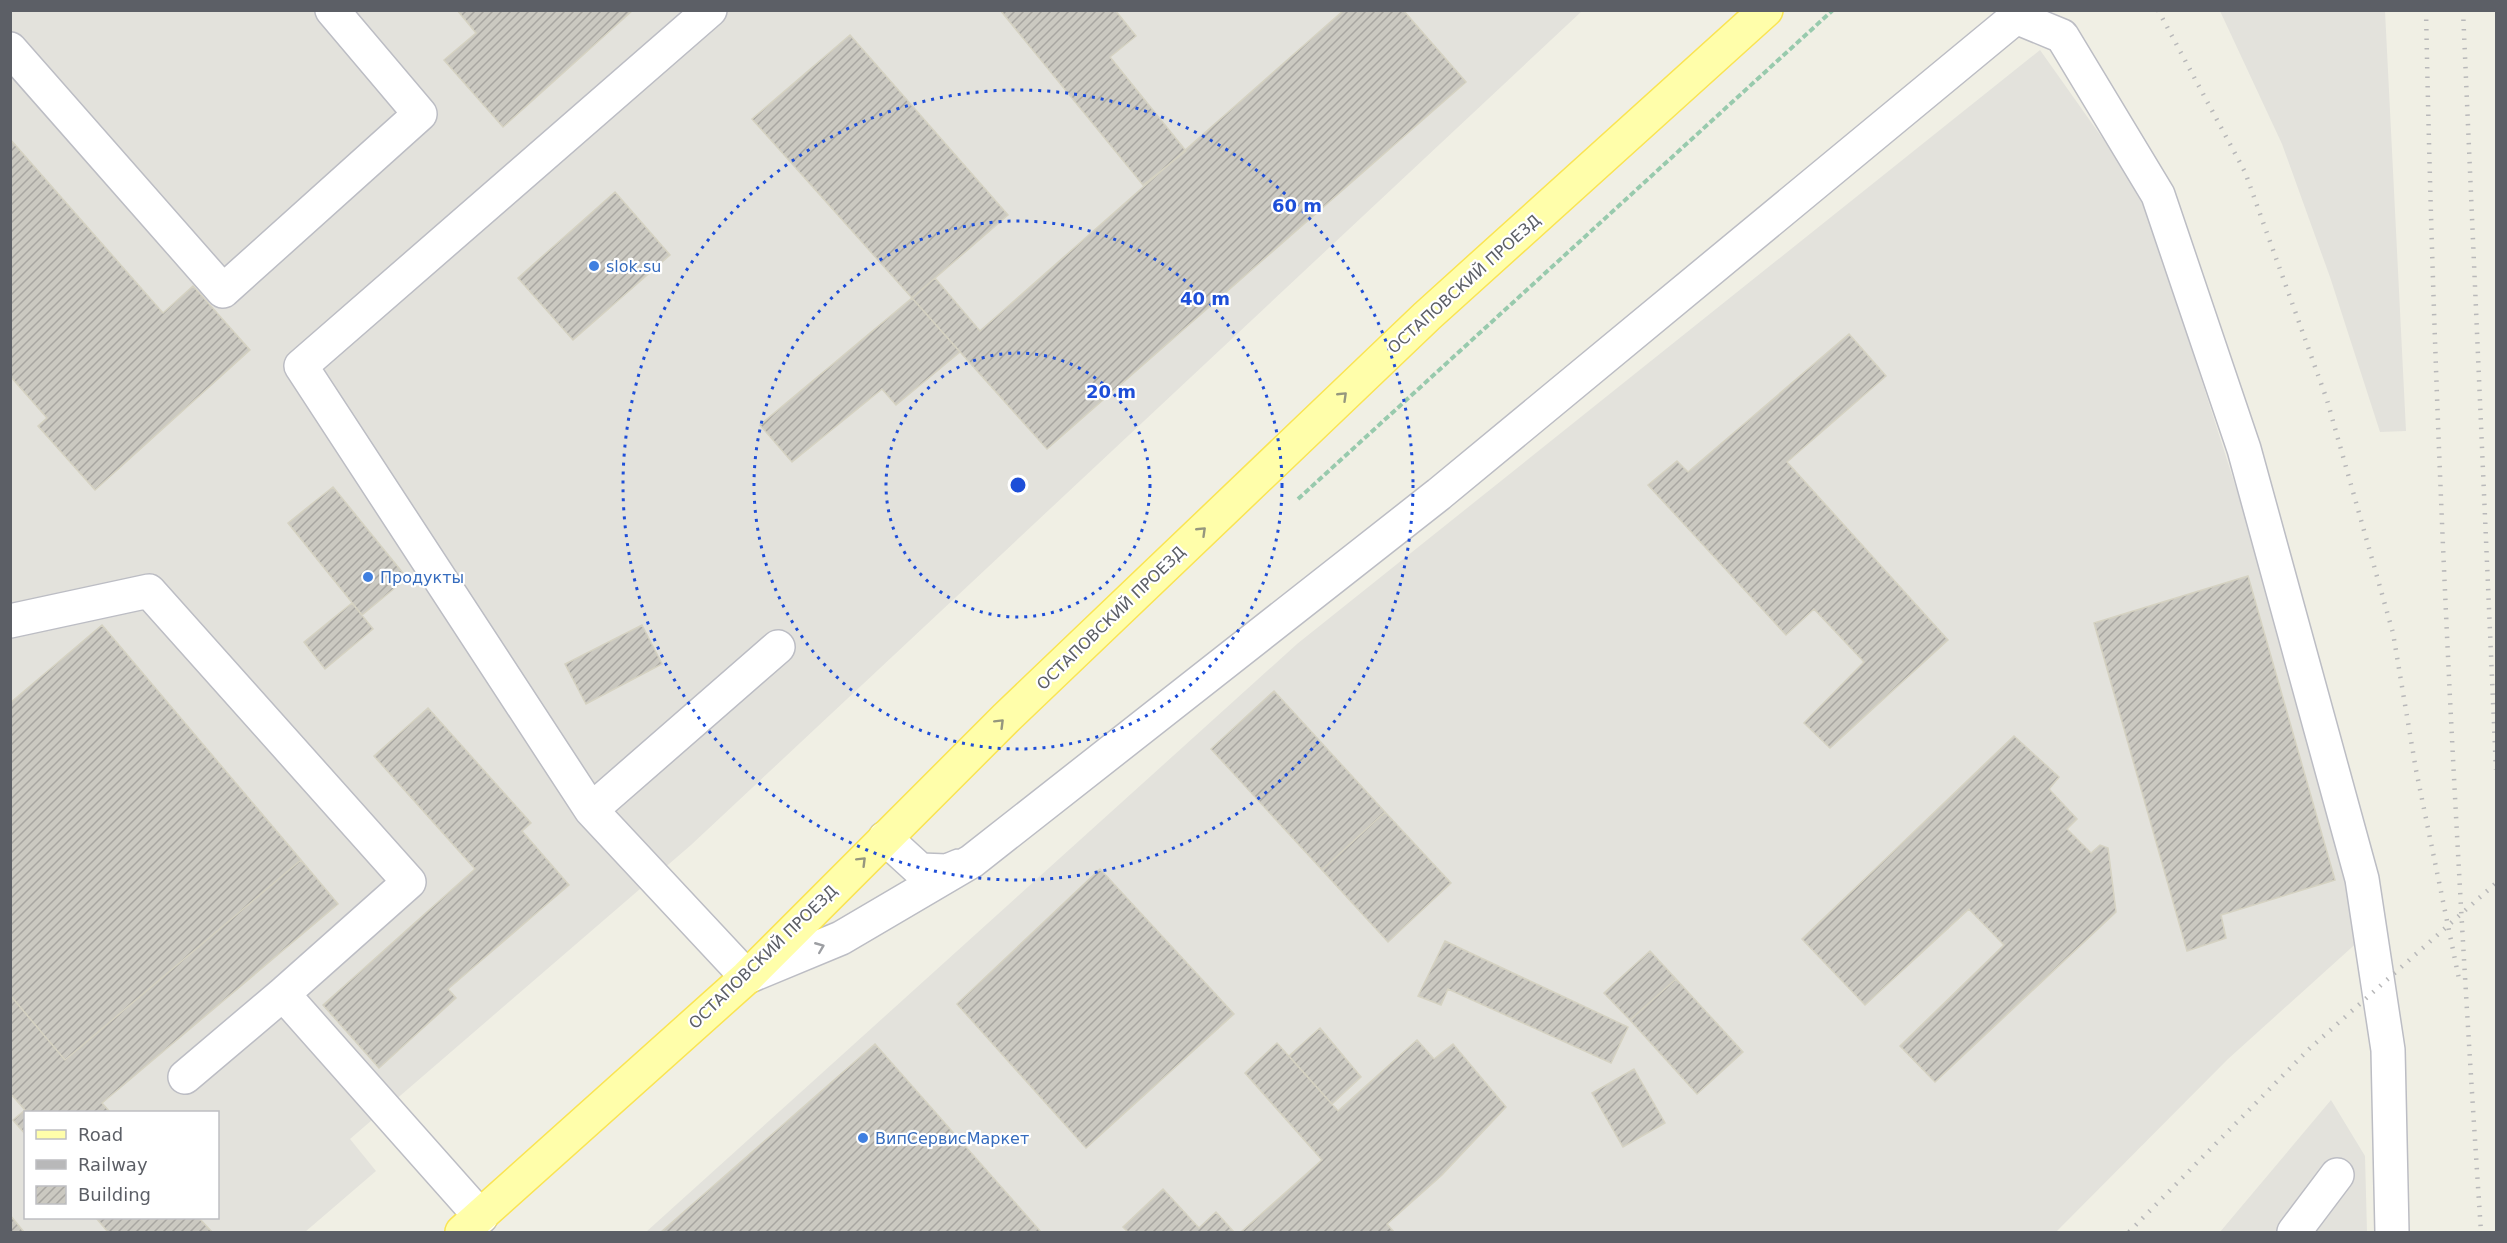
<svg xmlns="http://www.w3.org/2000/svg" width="2507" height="1243" font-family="'DejaVu Sans',sans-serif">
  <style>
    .industrial { fill: #e3e2dc; fill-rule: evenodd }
    .building { fill: url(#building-hatch); stroke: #d5d2c2; stroke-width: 1.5 }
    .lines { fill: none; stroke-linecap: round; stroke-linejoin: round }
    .minor-casing { stroke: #bcbdc4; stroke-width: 36 }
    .major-casing { stroke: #fae453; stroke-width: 36 }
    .path { stroke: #98caad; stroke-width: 4; stroke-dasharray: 6 3; stroke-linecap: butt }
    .minor { stroke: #fff; stroke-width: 33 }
    .major { stroke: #fffeaa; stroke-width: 33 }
    .rail { stroke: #b8b8b9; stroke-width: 4.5; stroke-dasharray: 1.5 8; stroke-linecap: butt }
    .oneway { stroke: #95977e }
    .oneway2 { stroke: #9d9fa3 }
    .ring { fill: none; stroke: #1d4ed8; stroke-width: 3; stroke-dasharray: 3 6 }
    .shop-dot { fill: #3f7fe0; stroke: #fff; stroke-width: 2 }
    .labels { text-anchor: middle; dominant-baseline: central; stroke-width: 4.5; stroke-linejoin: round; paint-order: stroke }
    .shop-label { font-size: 16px; fill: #366cbe; stroke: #fff; text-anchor: start }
    .street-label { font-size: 16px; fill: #5c5f66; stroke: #fff }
    .centre { fill: #1d4ed8; stroke: #fff; stroke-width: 3 }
    .ring-label { font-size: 18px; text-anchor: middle; font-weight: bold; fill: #1d4ed8; stroke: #fff; stroke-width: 4.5; stroke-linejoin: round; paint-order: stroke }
  </style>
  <defs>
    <pattern id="building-hatch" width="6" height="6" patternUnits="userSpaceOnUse" patternTransform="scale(1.5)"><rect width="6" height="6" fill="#cbc9c1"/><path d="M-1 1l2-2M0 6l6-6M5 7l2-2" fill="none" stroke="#a8a6a1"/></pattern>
  </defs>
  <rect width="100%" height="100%" fill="#f0efe4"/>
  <path class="industrial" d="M10,11H1582L691,845L350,1139L376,1171L305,1232H11ZM26,1112H218V1218H26Z
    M2220,11H2385L2406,431L2380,432L2330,277L2282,144Z
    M2040,50L2142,194L2262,569L2361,939L2228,1059L2056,1232H646L1297,644Z
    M2331,1100L2365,1156L2367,1232H2220Z"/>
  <path class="building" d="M457,10H633L503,127L444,60L476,33Z
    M1000,10H1115L1136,36L1110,57L1186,151L1143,185Z
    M1344,10H1403L1466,82L1047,449L912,298L935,278L980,331Z
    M850,35L1008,215L912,298L752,119Z
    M10,139L163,313L193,286L250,350L95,490L38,426L47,418L10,376Z
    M615,192L670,255L573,340L518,278Z
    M912,298L960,352L896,405L882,389L792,462L760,425Z
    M1849,334L1886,376L1787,462L1948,640L1830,748L1804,723L1864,662L1814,609L1786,635L1648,485L1677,461L1688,472Z
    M333,487L407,578L362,615L288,523Z
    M2248,576L2335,880L2221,915L2226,938L2187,951L2094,623Z
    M352,603L373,629L325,669L304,642Z
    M102,625L301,860L65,1060L10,995V703Z
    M642,625L662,664L586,704L565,664Z
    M1274,691L1385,812L1322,870L1211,749Z
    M428,708L531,823L522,831L569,885L448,989L456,998L379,1068L323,1005L475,869L374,756Z
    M2014,736L2059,777L2049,789L2077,819L2067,829L2091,853L2100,845L2108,848L2116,912L1935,1082L1900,1046L2004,945L1969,909L1865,1005L1802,939Z
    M1385,812L1451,883L1388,942L1322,870Z
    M301,860L338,904L102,1103L110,1112H26V1135L13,1120L25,1110L10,1093V995L65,1060Z
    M1100,869L1234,1014L1086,1148L957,1004Z
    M1445,941L1628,1027L1611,1063L1448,989L1441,1005L1418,996Z
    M1650,951L1676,979L1630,1020L1604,993Z
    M1676,979L1743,1052L1697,1094L1630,1020Z
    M1320,1028L1361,1077L1332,1104L1289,1056Z
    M1417,1040L1434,1059L1453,1044L1506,1107L1442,1175L1387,1224L1394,1232H1241L1322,1160L1245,1073L1277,1043L1338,1111Z
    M875,1044L1041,1232H661Z
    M1634,1069L1665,1123L1623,1147L1592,1093Z
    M1163,1189L1199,1228L1216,1212L1234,1232H1128L1123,1227Z
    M10,1215L24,1232H10Z
    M96,1218H199L212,1232H108Z"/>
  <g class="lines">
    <defs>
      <path id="minor" d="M710,10L301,366L591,810L747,977L841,938L972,861L1439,494L2016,17L2062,36L2158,195L2244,449L2362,879L2388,1050L2392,1232
        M10,49L223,291L420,114L332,10
        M10,621L149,591L409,882L283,994L481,1217
        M591,810L778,647
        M885,838L920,870L947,871L959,866
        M185,1077L283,994
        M2294,1232L2337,1175"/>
      <path id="major" d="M462,1232L747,977L1007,717L1427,316L1766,10"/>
    </defs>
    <use href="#minor" class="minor-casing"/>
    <use href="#major" class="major-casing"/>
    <path class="path" d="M1298,499L1833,10"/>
    <use href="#minor" class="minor"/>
    <use href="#major" class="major"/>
    <path class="rail" d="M2158,10L2245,172L2327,400L2393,633L2416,770L2460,984
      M2426,10C2434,418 2454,826 2481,1232
      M2463,10L2496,770
      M2129,1232L2309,1049L2496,883"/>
  </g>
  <defs><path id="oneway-chevron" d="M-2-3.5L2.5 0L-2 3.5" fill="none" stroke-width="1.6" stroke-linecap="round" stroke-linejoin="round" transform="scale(1.5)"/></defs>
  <g class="oneway">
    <use href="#oneway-chevron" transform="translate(1343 396) rotate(-44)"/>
    <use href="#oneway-chevron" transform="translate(1202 531) rotate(-44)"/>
    <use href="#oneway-chevron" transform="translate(1000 723) rotate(-45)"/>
    <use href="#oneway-chevron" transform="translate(862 861) rotate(-45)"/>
  </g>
  <use class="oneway2" href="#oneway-chevron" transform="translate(820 947) rotate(-22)"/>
  <g class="ring">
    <circle cx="1018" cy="485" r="132"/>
    <circle cx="1018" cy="485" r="264"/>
    <circle cx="1018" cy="485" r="395"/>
  </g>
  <g class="shop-dot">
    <circle cx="594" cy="266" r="6"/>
    <circle cx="368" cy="577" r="6"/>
    <circle cx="863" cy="1138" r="6"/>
  </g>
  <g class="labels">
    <g class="shop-label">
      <text x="606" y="266">slok.su</text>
      <text x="380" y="577">Продукты</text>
      <text x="875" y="1138">ВипСервисМаркет</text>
    </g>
    <g class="street-label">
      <text transform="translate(1464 284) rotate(-42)">ОСТАПОВСКИЙ ПРОЕЗД</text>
      <text transform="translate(1111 618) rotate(-44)">ОСТАПОВСКИЙ ПРОЕЗД</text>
      <text transform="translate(763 957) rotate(-44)">ОСТАПОВСКИЙ ПРОЕЗД</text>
    </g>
  </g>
  <circle cx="1018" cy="485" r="9" class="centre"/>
  <g class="ring-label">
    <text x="1297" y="212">60 m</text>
    <text x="1205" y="305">40 m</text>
    <text x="1111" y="398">20 m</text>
  </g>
  <rect width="2507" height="1243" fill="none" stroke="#5c5f66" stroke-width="24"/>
  <rect x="24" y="1111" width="195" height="108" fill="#ffffff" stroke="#bebfc2" stroke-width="1.5"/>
  <rect x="36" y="1130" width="30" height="9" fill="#fffeaa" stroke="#bebfc2" stroke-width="1.5"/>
  <text x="78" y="1141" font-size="18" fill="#5c5f66">Road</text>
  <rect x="36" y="1160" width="30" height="9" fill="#b8b8b9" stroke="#bebfc2" stroke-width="1.5"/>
  <text x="78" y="1171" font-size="18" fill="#5c5f66">Railway</text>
  <rect x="36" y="1186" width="30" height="18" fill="url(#building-hatch)" stroke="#bebfc2" stroke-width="1.5"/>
  <text x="78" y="1201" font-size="18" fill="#5c5f66">Building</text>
</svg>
